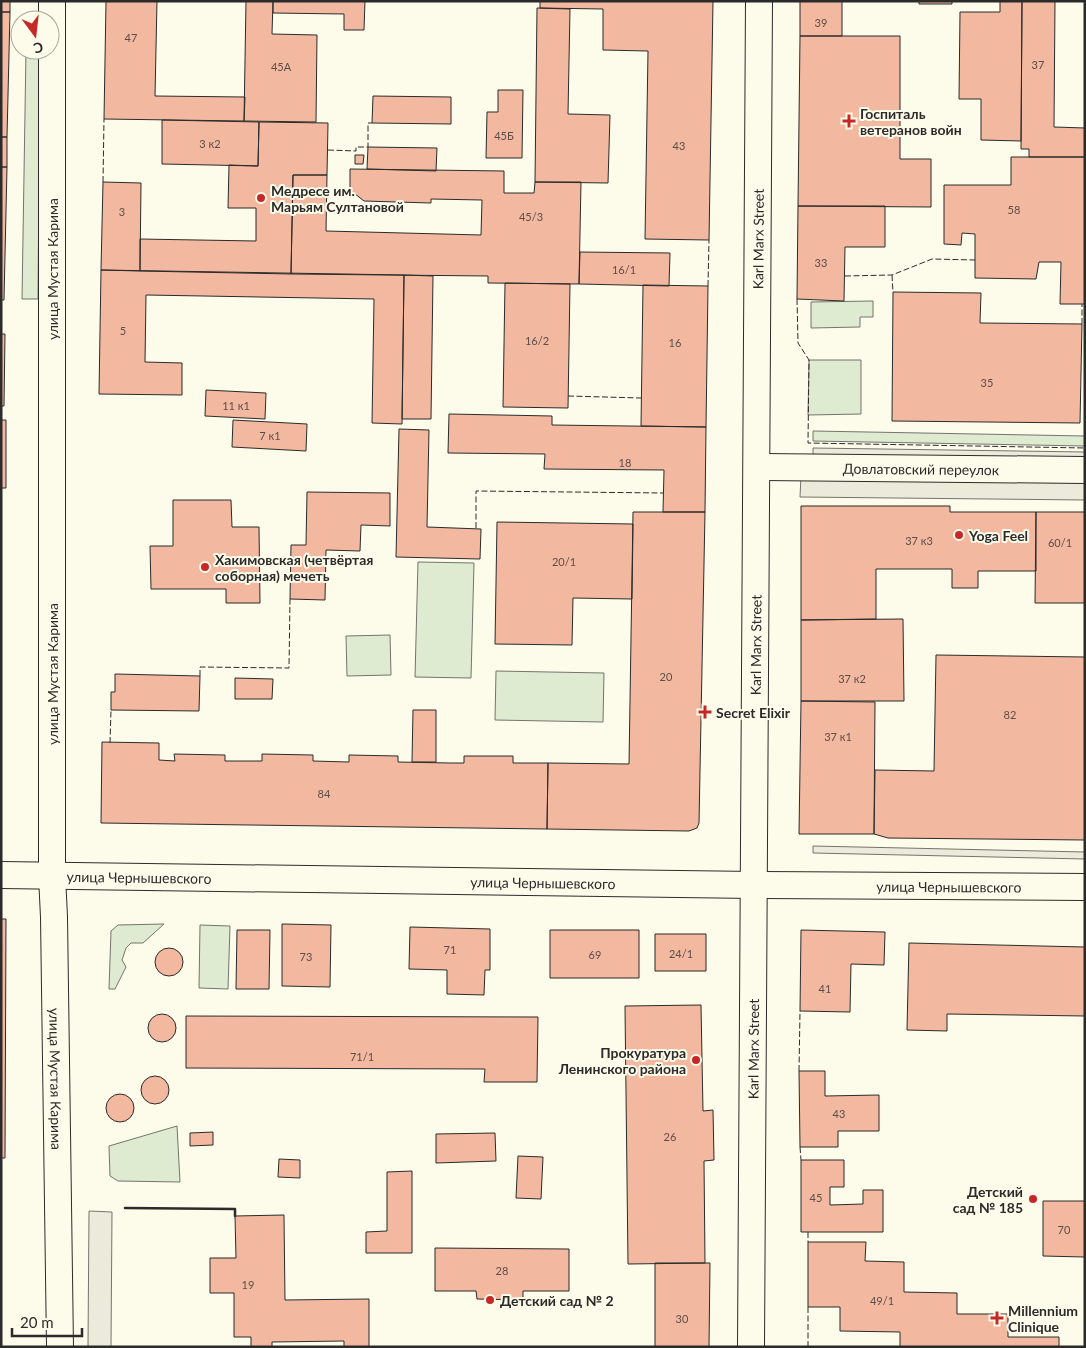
<svg xmlns="http://www.w3.org/2000/svg" width="1086" height="1348" font-family="Lato,sans-serif">
  <style>
    .green { fill: #deebd1; stroke: #74746e }
    .parking { fill: #eceadb; stroke: #74746e }
    .building { fill: #f2b8a0; stroke: #2b2b2b }
    .lines { fill: none; stroke-linecap: round; stroke-linejoin: round }
    .minor-casing { stroke: #2b2b2b; stroke-width: 28 }
    .minor { stroke: #fdfbea; stroke-width: 26 }
    .fence { stroke: #2b2b2b; stroke-width: 1; stroke-dasharray: 6 2.5; stroke-linecap: butt }
    .wall { stroke: #2b2b2b; stroke-width: 2.5 }
    .poi-dot { fill: #c62828; stroke: #fdfbea; stroke-width: 2 }
    .labels { text-anchor: middle; dominant-baseline: central; stroke-width: 4; stroke-linejoin: round; paint-order: stroke }
    .number-label { font-size: 11px; fill: #5d4e48 }
    .poi-label { font-size: 14px; font-weight: bold; fill: #2b2b2b; stroke: #fdfbea; text-anchor: start }
    .street-label { font-size: 14px; fill: #2b2b2b; stroke: #fdfbea }
  </style>
  <rect width="100%" height="100%" fill="#fdfbea"/>
  <path class="green" d="M26,50H40L38,299H22Z
    M873,301V317H860V327L811,328V302Z
    M809,360H861V414L808,415Z
    M813,431L1085,436V446L813,441Z
    M418,562L474,563L471,678L415,677Z
    M390,635L391,675L347,676L346,636Z
    M496,671L604,673L603,722L495,720Z
    M164,924L143,943H131L126,948L122,960L126,967L115,989H109L111,931L118,925Z
    M200,925L230,926L228,989L199,988Z
    M177,1126L180,1182L118,1181L110,1176L109,1146Z"/>
  <path class="parking" d="M813,448L1085,452V470L813,465Z
    M801,476L1085,479V500L800,497Z
    M813,846L1085,852V859L813,853Z
    M89,1211L112,1212L111,1347H88Z"/>
  <path class="building" d="M1,1H10V12H1Z
    M106,1H157L155,96L245,97L244,121L104,119Z
    M246,1H273L272,34L317,35L316,122L244,121Z
    M273,1H365L364,30H344V14L273,13Z
    M713,1L709,240L645,239L648,51L603,50V9L540,8V1Z
    M800,1H842V36H800Z
    M919,1H952V4H919Z
    M1000,1H1022L1021,141L981,140V99H959L960,12H1000Z
    M1022,1H1055L1054,127L1085,128V157H1029V149H1021Z
    M537,8L570,9L568,114L610,115L608,183L535,182Z
    M1,12H10L7,137H1Z
    M800,36H900V159H931V207L798,206Z
    M498,90H523L522,158H486L487,112H498Z
    M373,96L451,97V124L372,123Z
    M162,120L259,122L258,166L162,164Z
    M259,122L328,123L327,175H293L291,274L140,271V239L256,241V208H228L229,165L258,166Z
    M1,137H7V167H1Z
    M368,147L437,148L436,171L367,169Z
    M355,155H364L363,164H355Z
    M1011,157H1085V304H1060L1061,262H1039L1036,279L975,278V234L962,233L961,245L944,244V185H1011Z
    M1,167H7L4,300H1Z
    M350,169L504,171V193H534L535,182H581L579,284L488,283V276L291,274L293,175H327L326,231L481,235L482,200L431,199V203L364,201L350,190Z
    M103,182L141,183L140,271L101,270Z
    M798,206H885V247H845L844,301L797,299Z
    M580,252L670,253L669,286L579,284Z
    M101,270L404,275L402,424L372,423L374,299L146,295L145,362L182,363V395L99,394Z
    M404,275L433,276L431,419H402Z
    M505,283L570,284L568,408L503,407Z
    M643,285L708,286L706,427L641,426Z
    M893,292L981,293L980,323L1082,324L1080,423L892,421Z
    M1,334H5L4,406H1Z
    M206,390L266,393L265,419L205,416Z
    M449,414L552,416V425L706,427L705,512H663L664,470L544,469L545,454L448,453Z
    M1,420H6V488H1Z
    M233,420L307,424L306,451L232,447Z
    M399,429L429,430L427,527L481,529L480,559L396,557Z
    M307,492L390,493V526L361,525L360,551L326,550L325,600L290,599L291,545H306Z
    M173,500H231L232,527H259L260,603H226V589H151L150,546H173Z
    M801,506H950V512H1036V571H978V588H952V569H876V619L801,620Z
    M633,512H705L699,823L697,828L689,831L547,829L548,763L629,764Z
    M1036,512H1085V603H1035Z
    M497,522L633,524L632,599L573,598L572,645L495,644Z
    M903,619L904,701H801V620Z
    M936,655L1085,657V840L888,838L874,834L875,770L934,771Z
    M115,674L200,676L199,711L111,710V692H115Z
    M235,678L273,679L272,699H235Z
    M801,701L875,702L874,834H799Z
    M413,710H436V762H412Z
    M102,742L159,743V760L175,761L174,754L225,755V761H262V754L313,755V761L349,762V755L398,756V762L450,763H464V756H513V763H548L547,829L101,823Z
    M1,919H6L5,1158H1Z
    M282,924L331,925L330,987L282,986Z
    M410,927L490,929V970H485L484,995L447,994V970L409,969Z
    M237,930H270L269,989H236Z
    M550,930H639V978H550Z
    M801,930L885,932L884,965L851,964L850,1012L800,1011Z
    M655,934H706V971H655Z
    M909,943L1085,947V1016L947,1014V1031L907,1030Z
    M155 962a14 14 0 1 1 28 0a14 14 0 1 1-28 0Z
    M701,1005L703,1111L713,1110L714,1160L704,1161L705,1263L628,1264L625,1006Z
    M148 1028a14 14 0 1 1 28 0a14 14 0 1 1-28 0Z
    M186,1016L538,1017L537,1082H484L485,1069L186,1068Z
    M799,1071H825V1096L879,1095V1131H838V1147H800Z
    M141 1090a14 14 0 1 1 28 0a14 14 0 1 1-28 0Z
    M106 1108a14 14 0 1 1 28 0a14 14 0 1 1-28 0Z
    M213,1132V1145L190,1146V1133Z
    M495,1133L496,1161L436,1163V1134Z
    M518,1156L543,1157L541,1199L516,1198Z
    M279,1159L300,1160V1178L278,1177Z
    M801,1160H844V1187H830V1205L863,1204V1190H883V1232H801Z
    M412,1171V1253H366V1232L387,1231V1172Z
    M1043,1201H1085V1257L1043,1256Z
    M284,1215L285,1300L369,1299V1347H344V1341L272,1342V1347H251V1337H234V1293H210V1258H236L235,1216Z
    M808,1242H866L865,1261L904,1262V1292L957,1293V1314H1008V1337H1059V1347H900V1332L840,1331V1307H808Z
    M435,1248L569,1249V1291H523V1300L477,1299L476,1291H435Z
    M655,1263H710L709,1347H655Z"/>
  <g class="lines">
    <defs>
      <g id="minor">
        <path id="s1" d="M52,1V876L54,917L60,1347"/>
        <path id="s2" d="M757,467L1085,470"/>
        <path id="s3" d="M1,875L755,885L1085,887"/>
        <path id="s4" d="M751,1347L759,1"/>
      </g>
    </defs>
    <use href="#minor" class="minor-casing"/>
    <use href="#minor" class="minor"/>
    <path class="fence" d="M328,150L356,151V147H368V123H372
      M103,182L104,119
      M892,275L893,292
      M845,276L892,275L932,259L975,260
      M708,286L709,240
      M797,299L798,343L809,360L808,443L1085,448
      M1082,324V304
      M568,396L641,398
      M476,528V491L663,493
      M200,676V667L289,668L290,599
      M110,743L111,710
      M799,1071L800,1011
      M800,1147L801,1160
      M808,1232V1242
      M808,1307V1347"/>
    <path class="wall" d="M125,1208L235,1209V1216"/>
  </g>
  <g class="poi-dot">
    <path d="M846.5 113.5h5v5h5v5h-5v5h-5v-5h-5v-5h5z"/>
    <circle cx="261" cy="198" r="5"/>
    <circle cx="959" cy="535" r="5"/>
    <circle cx="205" cy="567" r="5"/>
    <path d="M702.5 704.5h5v5h5v5h-5v5h-5v-5h-5v-5h5z"/>
    <circle cx="696" cy="1060" r="5"/>
    <circle cx="1033" cy="1199" r="5"/>
    <circle cx="490" cy="1300" r="5"/>
    <path d="M994.5 1310.5h5v5h5v5h-5v5h-5v-5h-5v-5h5z"/>
  </g>
  <g class="labels">
    <g class="number-label">
      <text x="821" y="22">39</text>
      <text x="131" y="37">47</text>
      <text x="1038" y="64">37</text>
      <text x="281" y="66">45А</text>
      <text x="504" y="135">45Б</text>
      <text x="210" y="143">3 к2</text>
      <text x="679" y="145">43</text>
      <text x="1014" y="209">58</text>
      <text x="122" y="211">3</text>
      <text x="531" y="216">45/3</text>
      <text x="821" y="262">33</text>
      <text x="624" y="269">16/1</text>
      <text x="123" y="330">5</text>
      <text x="537" y="340">16/2</text>
      <text x="675" y="342">16</text>
      <text x="987" y="382">35</text>
      <text x="236" y="405">11 к1</text>
      <text x="270" y="435">7 к1</text>
      <text x="625" y="462">18</text>
      <text x="919" y="540">37 к3</text>
      <text x="1060" y="542">60/1</text>
      <text x="564" y="561">20/1</text>
      <text x="666" y="676">20</text>
      <text x="852" y="678">37 к2</text>
      <text x="1010" y="714">82</text>
      <text x="838" y="736">37 к1</text>
      <text x="324" y="793">84</text>
      <text x="450" y="949">71</text>
      <text x="681" y="953">24/1</text>
      <text x="595" y="954">69</text>
      <text x="306" y="956">73</text>
      <text x="825" y="988">41</text>
      <text x="362" y="1056">71/1</text>
      <text x="839" y="1113">43</text>
      <text x="670" y="1136">26</text>
      <text x="816" y="1197">45</text>
      <text x="1064" y="1229">70</text>
      <text x="502" y="1270">28</text>
      <text x="248" y="1284">19</text>
      <text x="882" y="1300">49/1</text>
      <text x="682" y="1318">30</text>
    </g>
    <g class="poi-label">
      <text x="860" y="113">Госпиталь<tspan x="860" dy="16">ветеранов войн</tspan></text>
      <text x="271" y="190">Медресе им.<tspan x="271" dy="16">Марьям Султановой</tspan></text>
      <text x="969" y="535">Yoga Feel</text>
      <text x="215" y="559">Хакимовская (четвёртая<tspan x="215" dy="16">соборная) мечеть</tspan></text>
      <text x="716" y="712">Secret Elixir</text>
      <text x="686" y="1052" text-anchor="end">Прокуратура<tspan x="686" dy="16">Ленинского района</tspan></text>
      <text x="1023" y="1191" text-anchor="end">Детский<tspan x="1023" dy="16">сад № 185</tspan></text>
      <text x="500" y="1300">Детский сад № 2</text>
      <text x="1008" y="1310">Millennium<tspan x="1008" dy="16">Clinique</tspan></text>
    </g>
    <g class="street-label">
      <text stroke="none"><textPath href="#s4" startOffset="1108">Karl Marx Street</textPath></text>
      <text transform="translate(52 269) rotate(-90)">улица Мустая Карима</text>
      <text stroke="none"><textPath href="#s2" startOffset="164">Довлатовский переулок</textPath></text>
      <text stroke="none"><textPath href="#s4" startOffset="702">Karl Marx Street</textPath></text>
      <text transform="translate(52 674) rotate(-90)">улица Мустая Карима</text>
      <text stroke="none"><textPath href="#s3" startOffset="138">улица Чернышевского</textPath></text>
      <text stroke="none"><textPath href="#s3" startOffset="542">улица Чернышевского</textPath></text>
      <text stroke="none"><textPath href="#s3" startOffset="948">улица Чернышевского</textPath></text>
      <text stroke="none"><textPath href="#s4" startOffset="298">Karl Marx Street</textPath></text>
      <text stroke="none"><textPath href="#s1" startOffset="1078">улица Мустая Карима</textPath></text>
    </g>
  </g>
  <rect width="1086" height="1348" fill="none" stroke="#2b2b2b" stroke-width="5"/>
  <g transform="translate(35 35) rotate(165)"><circle r="24" fill="#fdfbea" stroke="#a9a89e"/>
  <path d="M0-4L9 19L0 12L-9 19Z" fill="#c62828"/>
  <text y="-8" font-size="14" font-weight="bold" text-anchor="middle" fill="#2b2b2b">С</text>
  </g>
  <path d="M12 1328v8h70v-8" fill="none" stroke="#2b2b2b" stroke-width="2.5"/>
  <text x="20" y="1328" font-size="15" fill="#2b2b2b" stroke="#fdfbea" stroke-width="4" paint-order="stroke">20 m</text>
</svg>
